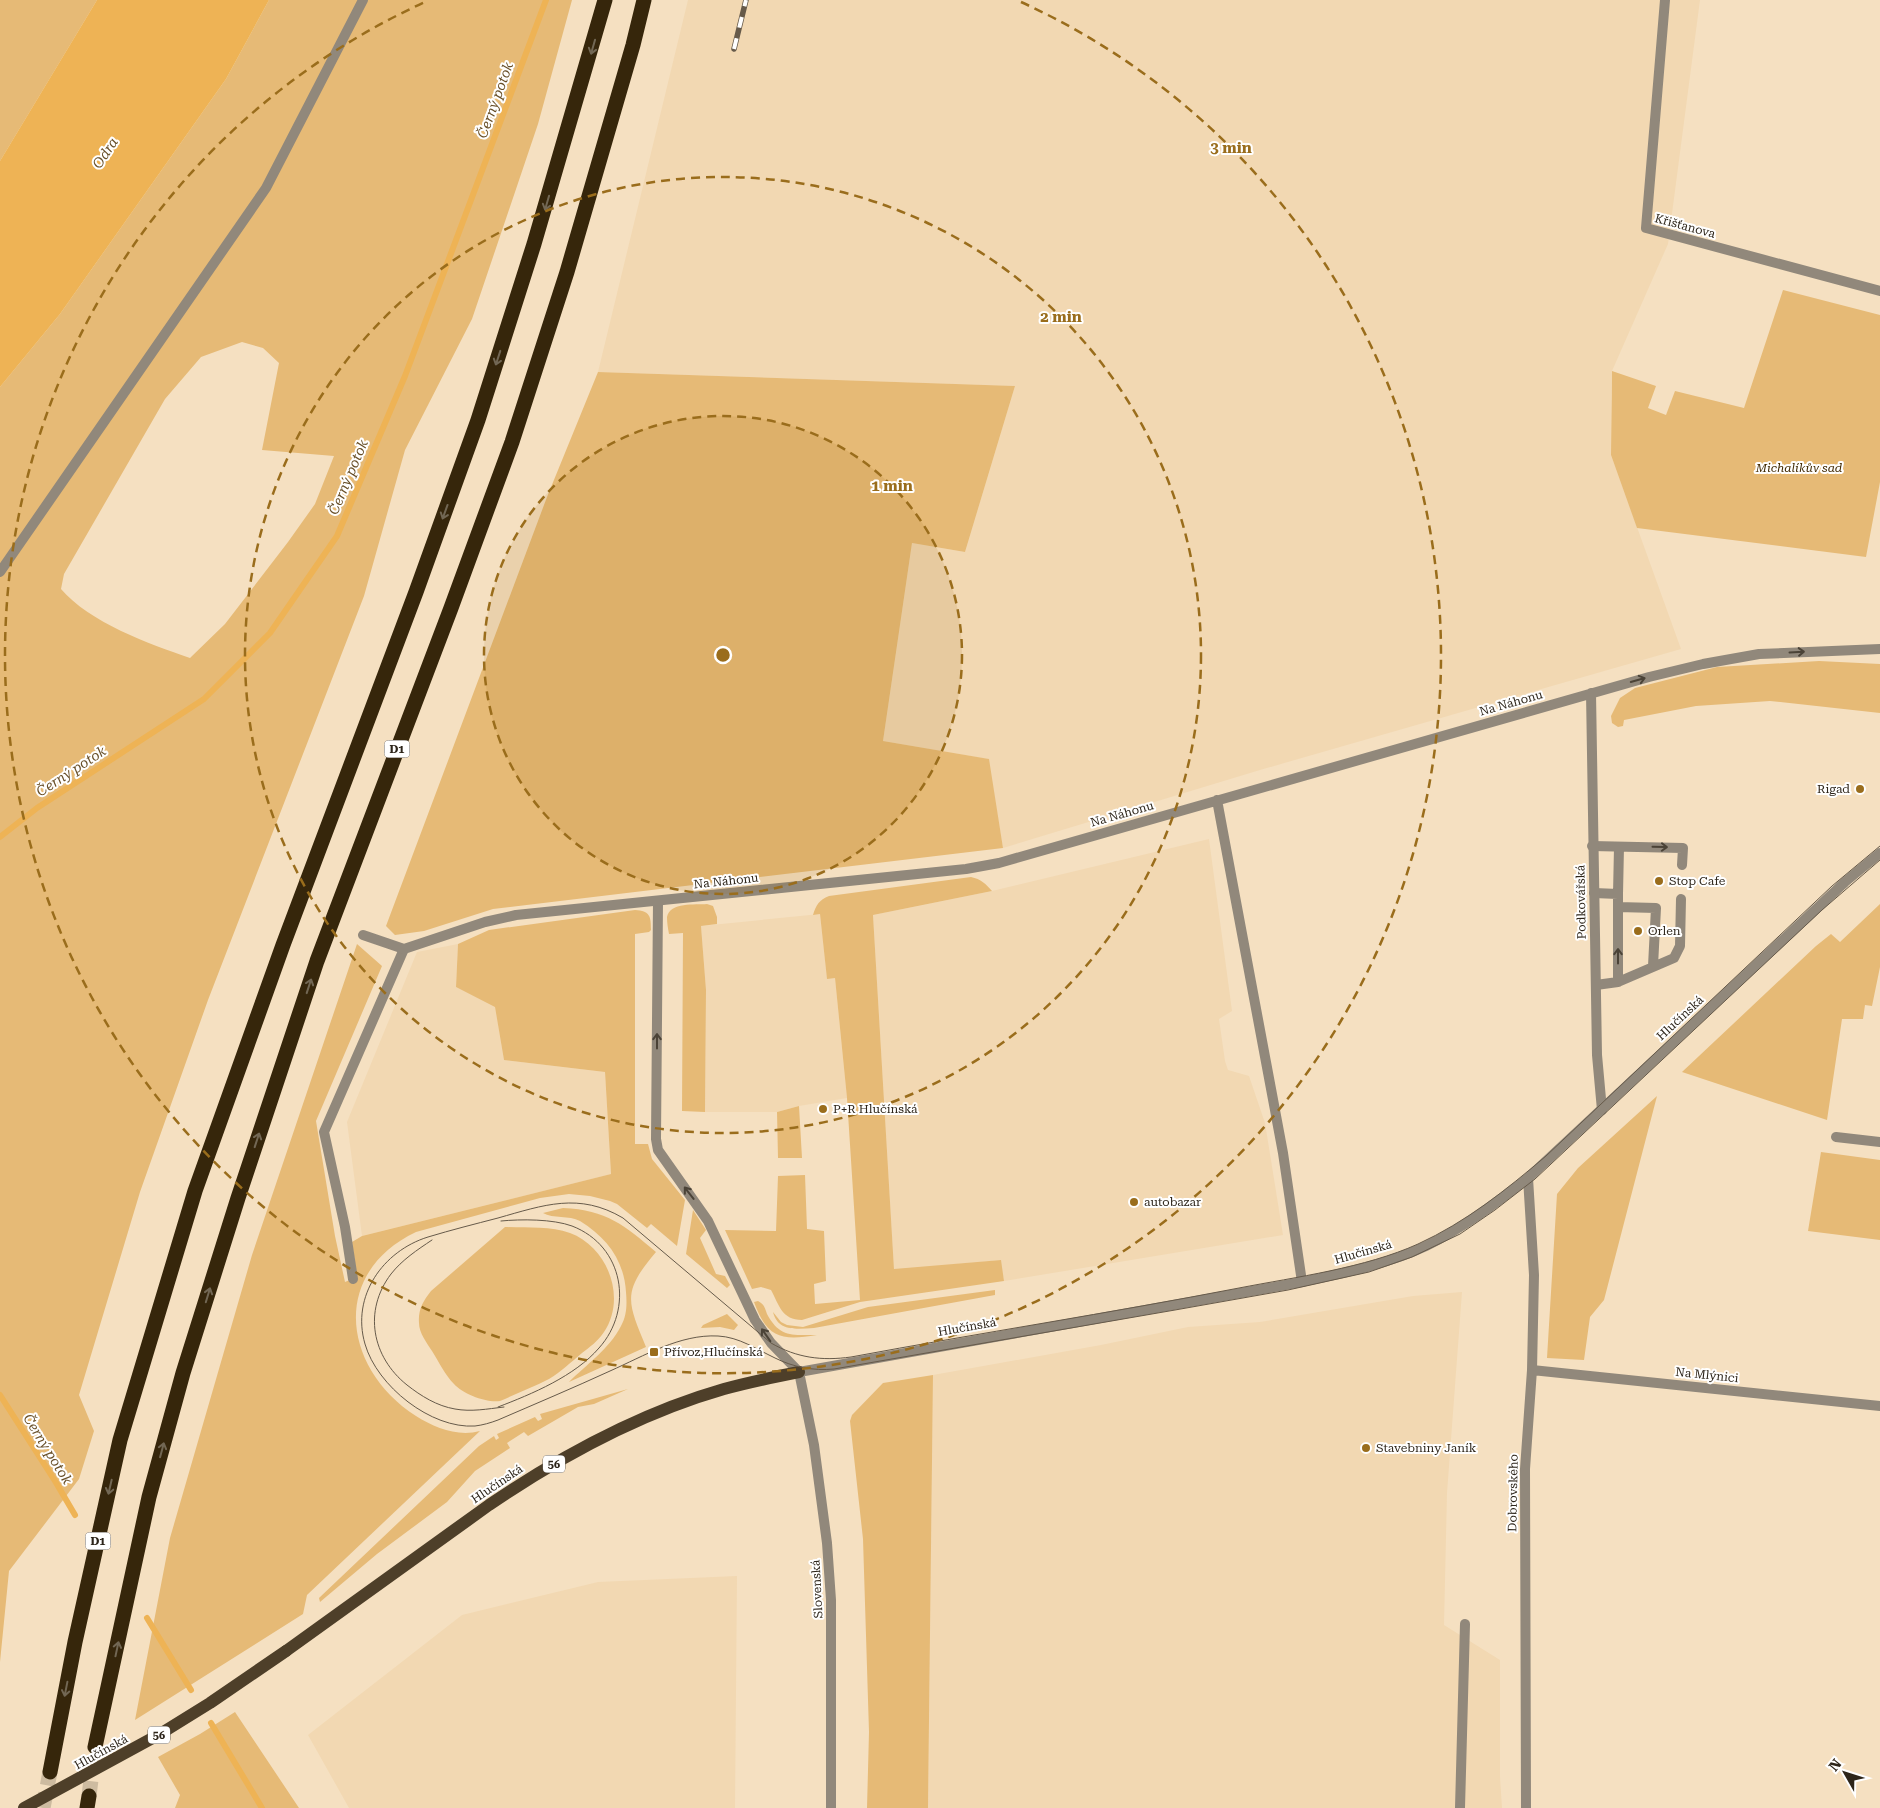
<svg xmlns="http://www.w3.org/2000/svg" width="1880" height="1808" font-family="'Roboto Serif',serif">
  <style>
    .built { fill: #f2d8b2 }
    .green { fill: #e6ba76; fill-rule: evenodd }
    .water { fill: #eeb355 }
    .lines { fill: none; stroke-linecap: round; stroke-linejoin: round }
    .stream { stroke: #eeb355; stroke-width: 6 }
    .motorway-tunnel { stroke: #cdbba0; stroke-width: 15; stroke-dasharray: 15 8; stroke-linecap: butt }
    .service { stroke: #91887b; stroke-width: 10 }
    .minor { stroke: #91887b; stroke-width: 10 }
    .tertiary { stroke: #91887b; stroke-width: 10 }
    .primary { stroke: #4e3f29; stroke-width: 12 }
    .motorway { stroke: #36260b; stroke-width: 15 }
    .tram { stroke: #665a4a; stroke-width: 1 }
    .rail-casing { stroke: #665a4a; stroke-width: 5.5 }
    .rail { stroke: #fff; stroke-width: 4; stroke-dasharray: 11; stroke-linecap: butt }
    .primary-bridge { stroke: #4e3f29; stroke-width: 12 }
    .oneway { stroke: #726754 }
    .oneway2 { stroke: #4b4337 }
    .ring { fill: none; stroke: #9a6d1c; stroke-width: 2.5; stroke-dasharray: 9 6 }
    .poi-dot { fill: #9a6d1c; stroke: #fff; stroke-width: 2 }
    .labels { text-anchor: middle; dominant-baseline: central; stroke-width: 4; stroke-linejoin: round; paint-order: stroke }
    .shield { fill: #fff; stroke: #6c665f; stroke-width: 1 }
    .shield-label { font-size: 11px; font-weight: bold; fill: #2d251a }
    .street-label { font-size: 12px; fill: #2d251a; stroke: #fff }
    .park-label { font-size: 12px; font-style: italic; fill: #3f2800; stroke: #fff }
    .poi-label { font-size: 12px; fill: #2d251a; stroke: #fff; text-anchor: start }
    .water-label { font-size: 14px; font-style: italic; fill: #684f28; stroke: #fff }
    .centre { fill: #9a6d1c; stroke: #fff; stroke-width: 2.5 }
    .ring-label { font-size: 15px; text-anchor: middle; font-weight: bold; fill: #9a6d1c; stroke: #fff; stroke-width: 4; stroke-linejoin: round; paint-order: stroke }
  </style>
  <rect width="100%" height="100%" fill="#f5e0c1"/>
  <path class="built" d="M688,0H1700L1668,244L1612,371L1611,397V455L1681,649L1260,770L1003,848L988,759L883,741L912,543L965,552L1015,386L598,372Z
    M1209,839L1232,1011L1219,1019L1225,1061L1228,1070L1249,1076L1265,1123L1283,1235L1004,1281L1000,1260L894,1270L873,915L992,891Z
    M820,914L827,978H835L847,1098L799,1106L777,1112H705L706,990L701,926Z
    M458,944L456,987L495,1006L504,1060L605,1072L611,1174L362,1236L347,1122L417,952Z
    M1462,1292L1447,1493L1444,1625L1500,1660V1777L1502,1808H928L933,1375L1101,1345L1188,1327L1260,1322L1413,1296Z
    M737,1576L735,1808H349L308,1735L462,1615L598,1582Z"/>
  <path class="green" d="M0,0H97L0,161Z
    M269,0H572L538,124L472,319L405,450L364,596L208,1000L140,1192L79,1395L94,1431L79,1479L9,1571L0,1662V387L60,314L226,79ZM242,342L263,348L279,363L262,450L334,456L315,504L288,542L225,624L190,658C149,644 89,622 61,589L64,574L165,399L201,357Z
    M1783,290L1880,315V482L1866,557L1637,528L1611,455L1612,371L1656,386L1648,408L1666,415L1675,391L1744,408Z
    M598,372L1015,386L965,552L912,543L883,741L989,759L1003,848L493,909L424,931L395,935L386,926L547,497Z
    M1819,661L1880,664V713L1770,701L1696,706L1624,720L1623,726L1618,727L1612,723L1611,716L1620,698L1635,688L1717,667Z
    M971,877C981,879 986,884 992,891L873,915L894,1269L1001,1260L1004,1281L860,1302L802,1320C782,1320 779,1305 771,1290L761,1287L752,1289L725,1230L776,1231L778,1176L805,1175L807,1229L824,1231L826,1281L814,1284L815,1304L860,1300L847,1098L835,978L827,979L820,914L813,915C816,905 819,900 829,896Z
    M707,904L713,906L717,917V924L701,926L706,990L705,1112L682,1111L683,933L669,934C668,929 667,923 667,917C670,902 695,905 707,904Z
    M1880,904V967L1872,1006L1865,1005L1863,1019H1842L1827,1120L1682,1072L1816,946L1831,934L1840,942Z
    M635,910C650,911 651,916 651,930L649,932L635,934V1144H648L652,1159L685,1200L677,1246L651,1224L647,1228L617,1204L610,1201L590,1196L569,1194L540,1198L416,1232C330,1273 342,1368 416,1416C435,1428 458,1437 480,1431L307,1595L303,1614L135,1720L170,1538L252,1255L357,944L382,966L316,1121L335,1236L345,1282L357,1277L352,1242L362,1236L611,1174L605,1072L504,1060L495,1007L456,987L458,944L489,930Z
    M1657,1096L1604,1300L1590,1317L1584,1360L1547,1358L1557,1194L1578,1168Z
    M799,1106L802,1158H778L777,1112Z
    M1821,1152L1880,1160V1240L1808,1231Z
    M563,1208C607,1210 624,1225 656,1252C622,1292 627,1301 646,1347L569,1382C586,1365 610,1348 621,1326C627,1315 627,1304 626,1292C624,1260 607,1238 580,1221C569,1215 553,1219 543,1213Z
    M693,1210L706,1230L700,1238L716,1274L725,1276L730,1285L727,1288L686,1254Z
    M505,1227C527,1228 550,1226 570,1233C608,1247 627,1298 604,1332C598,1341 590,1347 582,1353C571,1362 561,1372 549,1379C533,1387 516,1394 500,1401C486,1403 463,1394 454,1384C445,1375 439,1362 432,1351C427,1343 419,1333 419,1323C418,1310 423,1301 431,1291Z
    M995,1290V1295L814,1328C797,1329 778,1332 773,1312L781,1322L787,1325L803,1327L868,1307Z
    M758,1301C764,1304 765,1308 767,1314C780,1338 792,1335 817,1335C781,1341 767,1338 754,1302Z
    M727,1314L738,1325L734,1330L720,1327L701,1328L703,1325Z
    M933,1375L928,1808H867L869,1732L863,1539L850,1421L852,1415L883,1383Z
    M628,1389L594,1404L578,1407L528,1436L524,1432L507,1443L510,1448L475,1471L447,1502L377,1554L320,1602L319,1598L479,1446L494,1436L496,1440L499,1438L497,1434L535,1417L538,1421L542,1419L540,1414Z
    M235,1712L299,1808H175L180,1795L158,1757L200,1734Z"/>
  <path class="water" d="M97,0H269L226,79L60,314L0,387V161Z"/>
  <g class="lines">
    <path class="stream" d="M0,837L37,808L204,699L270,633L337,536L405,376L546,0
      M0,1395L55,1481L75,1515
      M147,1618L191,1690
      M211,1723L262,1808"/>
    <path class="motorway-tunnel" d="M89,1796L95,1747
      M43,1808L50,1772"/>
    <path class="service" d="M0,572L266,188L363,0
      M1592,846L1683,848L1682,865
      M1594,893L1618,894V982L1596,985
      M1618,894L1619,847
      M658,901L656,1139L658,1150L708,1221L755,1320L771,1343L799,1372
      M1618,907L1656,908L1653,966
      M1618,982L1674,958L1680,946L1681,899
      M353,1279L345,1227L324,1132L404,949
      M1460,1808L1465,1624"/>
    <path class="minor" d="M1665,0L1646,228L1880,291
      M1591,693L1597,1055L1602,1110
      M1217,800L1283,1153L1302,1282
      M363,935L404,949L485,922L516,915L966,869L999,863L1649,677L1703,664L1759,654L1880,649
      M1836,1137L1880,1142
      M1532,1370L1880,1406
      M1526,1808L1525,1469L1532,1370L1534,1275L1528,1178"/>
    <path class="tertiary" d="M831,1808V1600L827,1543L814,1445L799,1372L1302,1282C1343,1273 1388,1264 1426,1246C1463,1228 1496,1203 1528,1178L1845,882L1880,853"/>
    <path class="primary" d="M286,1651L489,1505C561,1456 640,1413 724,1389C749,1382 774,1377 799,1372"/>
    <path class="motorway" d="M95,1747L149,1497L183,1373L238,1198L317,961L451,608L512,442L567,272L633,45L644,0
      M50,1772L75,1642L120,1440L195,1191L283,945L416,592L478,420L534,244L605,0
      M87,1808L89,1796"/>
    <path class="tram" d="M1880,846L1832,886L1546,1156C1506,1190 1466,1222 1418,1244C1365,1268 1296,1277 1239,1288C1110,1313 980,1333 851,1357C822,1361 797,1358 771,1343L623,1218C579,1192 544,1205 498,1218C475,1224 451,1230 428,1237C383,1251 351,1296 365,1344C377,1386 431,1429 475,1426C483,1425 490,1423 498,1420C535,1404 573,1388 610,1371C644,1356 680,1334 718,1336C739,1337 756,1349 775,1358C793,1367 813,1371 834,1369L1175,1310L1288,1290L1369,1272L1412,1257L1460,1234L1495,1210L1535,1179L1822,910L1880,860
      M432,1240C417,1250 402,1260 391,1274C363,1311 372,1357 407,1385C421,1396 437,1406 455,1409C471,1412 487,1409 504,1407
      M498,1407C532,1394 575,1376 599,1348C634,1309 624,1246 572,1226C553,1219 521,1219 501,1221"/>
    <defs>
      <path id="rail" d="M734,49L746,0"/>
    </defs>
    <use href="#rail" class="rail-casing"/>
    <use href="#rail" class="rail"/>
    <path class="primary-bridge" d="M24,1808L160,1734L210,1703L286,1651"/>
  </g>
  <defs><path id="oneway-shaft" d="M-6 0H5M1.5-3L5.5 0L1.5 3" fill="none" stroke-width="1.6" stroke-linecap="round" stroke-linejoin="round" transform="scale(1.25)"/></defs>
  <g class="oneway">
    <use href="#oneway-shaft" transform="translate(593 47) rotate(106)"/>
    <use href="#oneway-shaft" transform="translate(547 203) rotate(106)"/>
    <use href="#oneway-shaft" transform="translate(498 358) rotate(108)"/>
    <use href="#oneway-shaft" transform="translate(445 512) rotate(110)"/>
    <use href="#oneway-shaft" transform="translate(309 986) rotate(-72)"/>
    <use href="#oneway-shaft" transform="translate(257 1140) rotate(-72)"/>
    <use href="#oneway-shaft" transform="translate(208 1295) rotate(-73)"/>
    <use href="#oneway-shaft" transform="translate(162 1450) rotate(-75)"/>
    <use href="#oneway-shaft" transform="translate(110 1487) rotate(103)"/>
    <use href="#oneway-shaft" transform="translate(117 1649) rotate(-78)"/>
    <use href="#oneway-shaft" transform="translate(66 1689) rotate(101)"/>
  </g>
  <g class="oneway2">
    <use href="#oneway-shaft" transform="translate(1797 652) rotate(-3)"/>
    <use href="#oneway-shaft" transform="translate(1638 680) rotate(-16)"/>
    <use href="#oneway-shaft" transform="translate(1660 847) rotate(1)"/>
    <use href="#oneway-shaft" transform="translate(1618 956) rotate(-90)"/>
    <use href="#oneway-shaft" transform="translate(657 1041) rotate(-90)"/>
    <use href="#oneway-shaft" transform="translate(689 1193) rotate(-128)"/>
    <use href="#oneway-shaft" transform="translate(766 1335) rotate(-125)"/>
  </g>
  <circle cx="723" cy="655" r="239" fill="#9a6d1c" fill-opacity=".12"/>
  <g class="ring">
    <circle cx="723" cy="655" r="239"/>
    <circle cx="723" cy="655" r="478"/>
    <path d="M1021 2A718 718 0 1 1 425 2"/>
  </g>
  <g class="poi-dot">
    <circle cx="1860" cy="789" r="5"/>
    <circle cx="1659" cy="881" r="5"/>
    <circle cx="1638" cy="931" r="5"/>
    <circle cx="823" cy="1109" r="5"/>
    <circle cx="1134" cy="1202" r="5"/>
    <rect x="649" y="1347" width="10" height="10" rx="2.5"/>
    <circle cx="1366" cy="1448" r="5"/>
  </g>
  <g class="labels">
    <g class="shield">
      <rect x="384.5" y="740.5" width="25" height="17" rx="4"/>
      <rect x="543" y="1455.5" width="22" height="17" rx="4"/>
      <rect x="85.5" y="1532.5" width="25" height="17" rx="4"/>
      <rect x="148" y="1726.5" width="22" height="17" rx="4"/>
    </g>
    <g class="shield-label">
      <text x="397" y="749">D1</text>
      <text x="554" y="1464">56</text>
      <text x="98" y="1541">D1</text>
      <text x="159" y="1735">56</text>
    </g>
    <g class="street-label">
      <text transform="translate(1685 226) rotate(15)">Křišťanova</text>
      <text transform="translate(1511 703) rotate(-16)">Na Náhonu</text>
      <text transform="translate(1122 814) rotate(-16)">Na Náhonu</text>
      <text transform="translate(726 881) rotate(-6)">Na Náhonu</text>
      <text transform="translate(1581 902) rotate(-91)">Podkovářská</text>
      <text transform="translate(1680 1018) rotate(-43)">Hlučínská</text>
      <text transform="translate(1363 1252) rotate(-16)">Hlučínská</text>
      <text transform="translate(967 1327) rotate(-10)">Hlučínská</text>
      <text transform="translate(1707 1375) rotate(6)">Na Mlýnici</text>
      <text transform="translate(497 1484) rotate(-34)">Hlučínská</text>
      <text transform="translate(1513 1493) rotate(-89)">Dobrovského</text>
      <text transform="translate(817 1589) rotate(-93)">Slovenská</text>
      <text transform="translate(101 1752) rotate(-29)">Hlučínská</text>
    </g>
    <g class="park-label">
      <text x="1799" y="468">Michalíkův sad</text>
    </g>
    <g class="poi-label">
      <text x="1850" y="789" text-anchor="end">Rigad</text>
      <text x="1669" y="881">Stop Cafe</text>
      <text x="1648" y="931">Orlen</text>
      <text x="833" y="1109">P+R Hlučínská</text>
      <text x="1144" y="1202">autobazar</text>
      <text x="664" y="1352">Přívoz,Hlučínská</text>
      <text x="1376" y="1448">Stavebniny Janík</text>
    </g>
    <g class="water-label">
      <text transform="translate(495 100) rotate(-70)">Černý potok</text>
      <text transform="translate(105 153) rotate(-56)">Odra</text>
      <text transform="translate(348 477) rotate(-67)">Černý potok</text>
      <text transform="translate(71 771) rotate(-33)">Černý potok</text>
      <text transform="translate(48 1449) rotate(58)">Černý potok</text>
    </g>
  </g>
  <circle cx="723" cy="655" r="8" class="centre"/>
  <g class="ring-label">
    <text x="1231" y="153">3 min</text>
    <text x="1061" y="322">2 min</text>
    <text x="892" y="491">1 min</text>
  </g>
  <g transform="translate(1845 1773) rotate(309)" stroke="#ffffff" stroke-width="4" paint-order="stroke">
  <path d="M0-4L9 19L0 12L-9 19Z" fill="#2d251a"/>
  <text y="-8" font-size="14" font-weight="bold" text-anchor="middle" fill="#2d251a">N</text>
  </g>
</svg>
